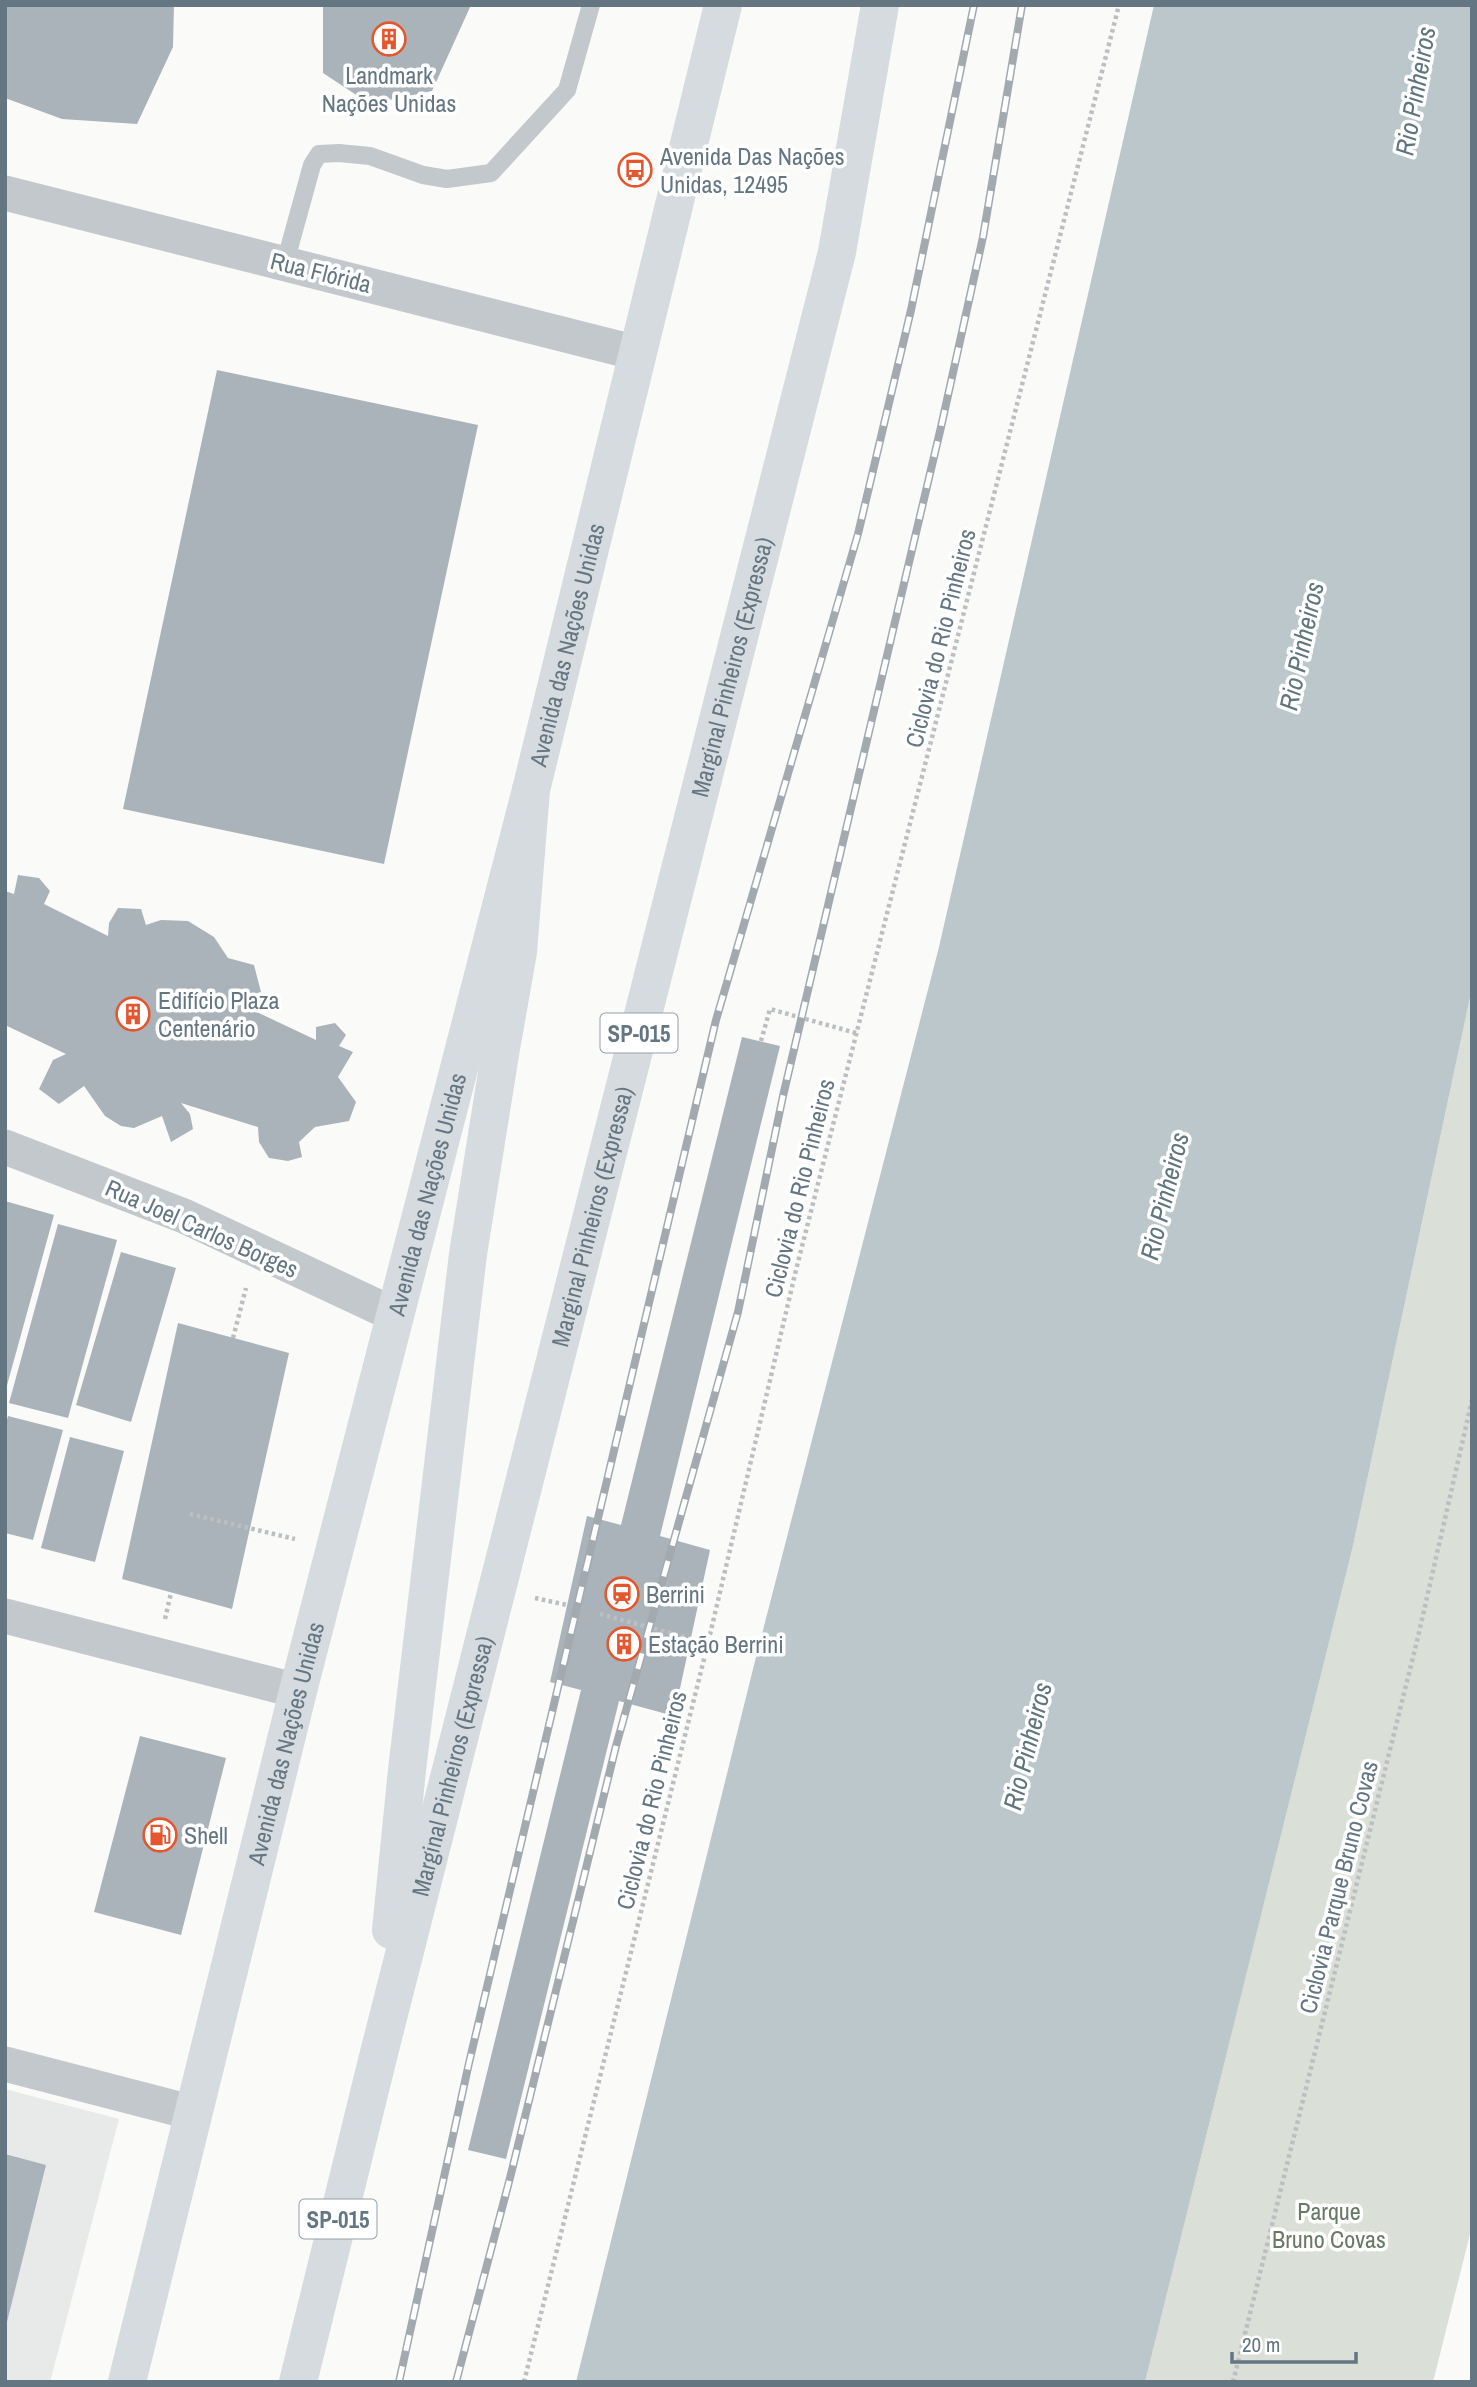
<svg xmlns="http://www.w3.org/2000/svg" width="1477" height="2387" font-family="'Archivo Narrow',sans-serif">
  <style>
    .built { fill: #e8e9e9 }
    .green { fill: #dadfd7 }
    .water { fill: #bbc7cb }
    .building { fill: #aab3b9 }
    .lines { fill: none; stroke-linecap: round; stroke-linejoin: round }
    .path { stroke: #bbbfc2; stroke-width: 4.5; stroke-dasharray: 3.5 3.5; stroke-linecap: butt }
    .service { stroke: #c3c8cc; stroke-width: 18 }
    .minor { stroke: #c3c8cc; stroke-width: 35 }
    .trunk { stroke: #d6dbdf; stroke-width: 38 }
    .motorway { stroke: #d6dbdf; stroke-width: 38 }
    .rail-casing { stroke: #a2aab0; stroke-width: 8 }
    .rail { stroke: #fff; stroke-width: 5; stroke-dasharray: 16; stroke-linecap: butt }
    .labels { text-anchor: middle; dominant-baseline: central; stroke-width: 7; stroke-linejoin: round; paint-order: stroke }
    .shield { fill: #fff; stroke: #939fa8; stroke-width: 2 }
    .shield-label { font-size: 23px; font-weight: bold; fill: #657683 }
    .poi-label { font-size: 24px; fill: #657683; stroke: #fff; text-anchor: start }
    .street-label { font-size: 24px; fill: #657683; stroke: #fff }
    .park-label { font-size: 24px; fill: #687a64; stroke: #fff }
    .water-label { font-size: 26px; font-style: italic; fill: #60757c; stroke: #fff }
  </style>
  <rect width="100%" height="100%" fill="#fafaf8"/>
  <path class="built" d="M5,2089L119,2119L50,2382H5Z"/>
  <path class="green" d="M1472,988V2226L1433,2382H1145L1353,1546Z"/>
  <path class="water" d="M1154,5H1472V988L1353,1546L1145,2382H576L754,1665L939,947Z"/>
  <path class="building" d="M5,5H174L173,47L137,124L62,119L5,98Z
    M323,5H471L432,91L370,104L323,73Z
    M217,370L478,425L384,864L123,809Z
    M18,875L39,878L50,891L44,904L108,936L109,923L118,908L141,909L146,925L161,920L188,921L214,937L228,958L254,965L261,992L242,1005L316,1040V1027L335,1023L346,1035L339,1046L353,1052L338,1077L356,1102L349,1121L315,1127L299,1142L302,1157L288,1161L269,1158L259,1142L258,1127L181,1103L190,1114L193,1129L171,1142L162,1116L134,1128L121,1126L105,1116L84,1086L59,1104L39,1089L53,1060L66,1054L5,1025V891L14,894Z
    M742,1037L780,1046L660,1536L710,1550L674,1716L619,1701L506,2159L468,2150L581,1690L550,1682L587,1516L621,1525Z
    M5,1201L54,1215L6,1389L5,1388Z
    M58,1224L117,1240L68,1418L9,1403Z
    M121,1252L176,1268L131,1422L76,1405Z
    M178,1323L289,1353L232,1609L122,1579Z
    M8,1416L63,1430L33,1540L5,1533V1427Z
    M70,1437L124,1451L95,1562L41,1548Z
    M140,1736L226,1758L181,1935L94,1912Z
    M5,2154L46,2165L6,2326H5Z"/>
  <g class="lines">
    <path class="path" d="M761,1041L770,1009L856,1033
      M233,1338L246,1288
      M190,1514L295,1539
      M535,1598L567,1605
      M600,1614L708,1643
      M165,1619L171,1593
      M524,2382L708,1643L796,1270L1119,5
      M1233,2382L1418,1637L1472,1400"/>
    <path class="service" d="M285,263L312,165L319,154L339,153L370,156L423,175L447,179L491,173L567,90L591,5"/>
    <path class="minor" d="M5,193L637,353
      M5,1147L184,1216L395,1315
      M5,1616L298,1691
      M5,2064L194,2113"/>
    <path class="trunk" id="s1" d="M127,2382L298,1691L531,790L723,5"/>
    <g class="motorway">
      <path d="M391,1930L407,1770L468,1254L500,1054L518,952L531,790"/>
      <path id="s2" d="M298,2382L378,2057L837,252L880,5"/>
    </g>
    <defs>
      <path id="rail" d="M399,2382L469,2063L716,1020L858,534L911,310L974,5
        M456,2382L510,2178L616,1746L738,1312L783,1096L941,427L983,237L1022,5"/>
    </defs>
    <use href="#rail" class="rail-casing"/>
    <use href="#rail" class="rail"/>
  </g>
  <defs>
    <symbol id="building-ring" viewBox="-11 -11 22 22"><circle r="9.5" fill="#fff" stroke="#e4572e" stroke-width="1.5"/><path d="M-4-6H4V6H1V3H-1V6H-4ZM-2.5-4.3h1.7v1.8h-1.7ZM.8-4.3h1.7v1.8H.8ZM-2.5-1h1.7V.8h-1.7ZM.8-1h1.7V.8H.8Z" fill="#e4572e"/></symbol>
    <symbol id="bus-ring" viewBox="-11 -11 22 22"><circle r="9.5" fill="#fff" stroke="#e4572e" stroke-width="1.5"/><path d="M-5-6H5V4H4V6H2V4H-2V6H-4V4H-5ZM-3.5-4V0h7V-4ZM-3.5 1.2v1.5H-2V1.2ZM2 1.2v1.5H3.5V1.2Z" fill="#e4572e"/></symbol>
    <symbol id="station-ring" viewBox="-11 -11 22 22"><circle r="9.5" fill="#fff" stroke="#e4572e" stroke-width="1.5"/><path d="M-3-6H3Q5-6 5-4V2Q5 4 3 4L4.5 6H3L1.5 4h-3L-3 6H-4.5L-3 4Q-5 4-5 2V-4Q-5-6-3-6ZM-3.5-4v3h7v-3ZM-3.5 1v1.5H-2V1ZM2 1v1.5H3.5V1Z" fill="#e4572e"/></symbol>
    <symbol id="fuel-ring" viewBox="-11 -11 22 22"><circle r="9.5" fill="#fff" stroke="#e4572e" stroke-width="1.5"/><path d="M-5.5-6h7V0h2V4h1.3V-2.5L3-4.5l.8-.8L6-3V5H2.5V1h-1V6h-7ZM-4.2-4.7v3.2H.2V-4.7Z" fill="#e4572e"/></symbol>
  </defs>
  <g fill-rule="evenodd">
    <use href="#building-ring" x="370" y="20" width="38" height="38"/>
    <use href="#bus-ring" x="616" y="151" width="38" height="38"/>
    <use href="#building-ring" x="114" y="995" width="38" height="38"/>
    <use href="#station-ring" x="603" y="1575" width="38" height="38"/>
    <use href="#building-ring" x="605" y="1625" width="38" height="38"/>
    <use href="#fuel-ring" x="141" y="1816" width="38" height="38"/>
  </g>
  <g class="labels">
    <g class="shield">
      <rect x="600.5" y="1013.5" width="77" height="39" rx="5"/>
      <rect x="299.5" y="2199.5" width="77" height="39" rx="5"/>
    </g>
    <g class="shield-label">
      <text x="639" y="1033">SP-015</text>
      <text x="338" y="2219">SP-015</text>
    </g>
    <g class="poi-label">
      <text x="389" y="75" text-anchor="middle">Landmark<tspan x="389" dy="28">Nações Unidas</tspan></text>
      <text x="660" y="156">Avenida Das Nações<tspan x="660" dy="28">Unidas, 12495</tspan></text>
      <text x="158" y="1000">Edifício Plaza<tspan x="158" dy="28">Centenário</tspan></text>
      <text x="646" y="1594">Berrini</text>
      <text x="648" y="1644">Estação Berrini</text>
      <text x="184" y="1835">Shell</text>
    </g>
    <g class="street-label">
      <text transform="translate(321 272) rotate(14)">Rua Flórida</text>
      <text transform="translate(940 638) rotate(-76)">Ciclovia do Rio Pinheiros</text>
      <text stroke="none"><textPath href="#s1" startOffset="1792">Avenida das Nações Unidas</textPath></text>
      <text stroke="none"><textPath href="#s2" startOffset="1769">Marginal Pinheiros (Expressa)</textPath></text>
      <text transform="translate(799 1188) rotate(-76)">Ciclovia do Rio Pinheiros</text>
      <text stroke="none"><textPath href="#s1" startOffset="1225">Avenida das Nações Unidas</textPath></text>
      <text stroke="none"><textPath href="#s2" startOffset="1202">Marginal Pinheiros (Expressa)</textPath></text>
      <text transform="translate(202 1228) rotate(24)">Rua Joel Carlos Borges</text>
      <text stroke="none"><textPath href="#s1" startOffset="658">Avenida das Nações Unidas</textPath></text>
      <text stroke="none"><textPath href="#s2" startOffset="635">Marginal Pinheiros (Expressa)</textPath></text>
      <text transform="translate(651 1800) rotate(-76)">Ciclovia do Rio Pinheiros</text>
      <text transform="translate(1338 1887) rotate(-76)">Ciclovia Parque Bruno Covas</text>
    </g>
    <g class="park-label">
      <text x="1329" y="2211">Parque<tspan x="1329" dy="28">Bruno Covas</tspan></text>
    </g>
    <g class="water-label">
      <text transform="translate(1415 91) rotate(-80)">Rio Pinheiros</text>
      <text transform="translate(1301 646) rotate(-78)">Rio Pinheiros</text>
      <text transform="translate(1164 1196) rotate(-76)">Rio Pinheiros</text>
      <text transform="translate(1027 1746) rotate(-76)">Rio Pinheiros</text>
    </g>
  </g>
  <rect width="1477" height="2387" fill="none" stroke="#657683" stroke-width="14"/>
  <path d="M1232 2352v10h124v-10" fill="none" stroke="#657683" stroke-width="3.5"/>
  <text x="1242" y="2352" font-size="21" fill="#657683" stroke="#ffffff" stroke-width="5" paint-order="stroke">20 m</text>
</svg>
